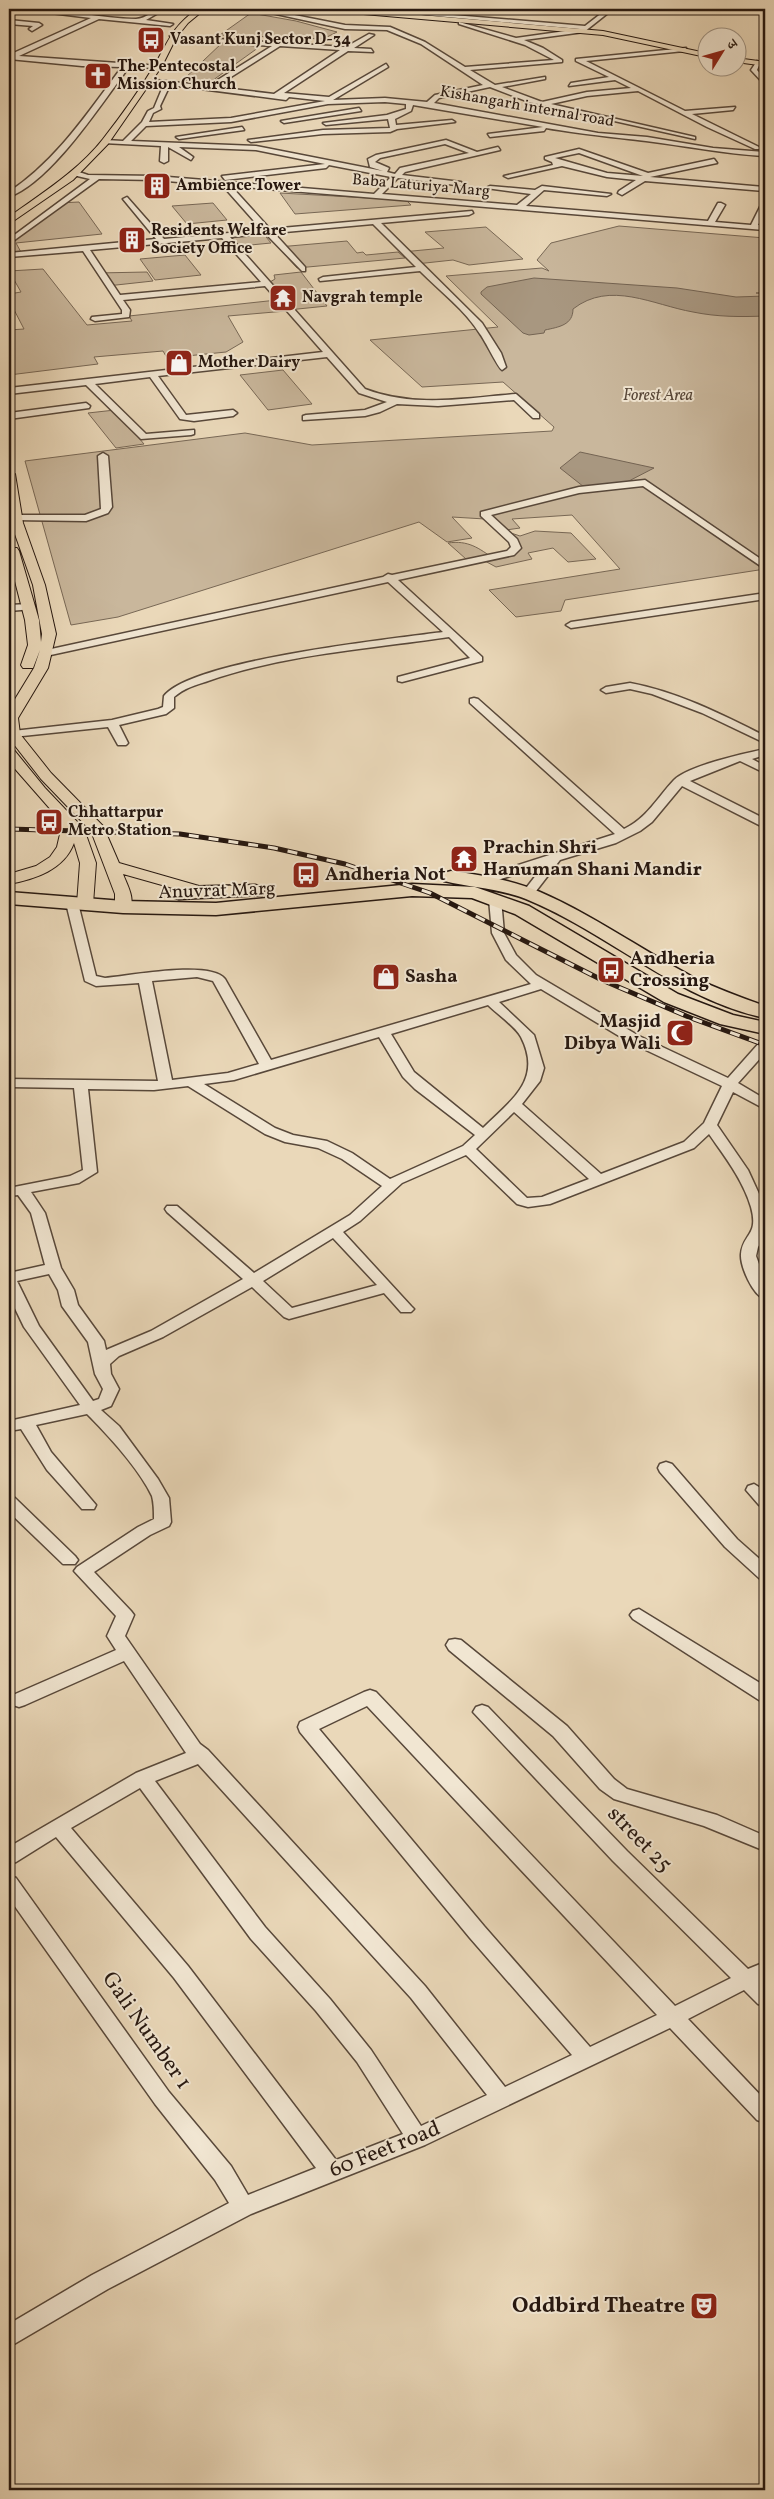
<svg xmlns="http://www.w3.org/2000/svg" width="774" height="2499" font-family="Vollkorn,'Noto Serif Devanagari',serif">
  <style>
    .green { fill: #c9b79c; stroke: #786856 }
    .water { fill: #a89780; stroke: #746453 }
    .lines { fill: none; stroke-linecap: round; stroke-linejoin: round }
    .minor-casing { stroke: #58483a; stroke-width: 3 }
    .major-casing { stroke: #271810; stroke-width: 2 }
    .highway-casing { stroke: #271810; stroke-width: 3 }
    .minor { fill: #f1e6d2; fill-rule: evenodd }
    .major { fill: #ead8b9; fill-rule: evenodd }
    .highway { fill: #ead8b9; fill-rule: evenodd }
    .rail-casing { stroke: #271810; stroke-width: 5 }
    .rail { stroke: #f1e6d2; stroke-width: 3; stroke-dasharray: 10; stroke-linecap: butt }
    .labels { text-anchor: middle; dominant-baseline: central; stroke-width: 4; stroke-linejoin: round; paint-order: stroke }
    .far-poi-label { font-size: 16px; font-weight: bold; fill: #271810; stroke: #f1e6d2; text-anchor: start }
    .far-street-label { font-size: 16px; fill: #271810; stroke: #f1e6d2 }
    .far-park-label { font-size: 16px; font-style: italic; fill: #58483a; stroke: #f1e6d2 }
    .poi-label { font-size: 19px; font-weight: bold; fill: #271810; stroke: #f1e6d2; text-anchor: start }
    .street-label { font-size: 19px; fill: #271810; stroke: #f1e6d2 }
    .near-street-label { font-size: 22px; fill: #271810; stroke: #f1e6d2 }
    .near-poi-label { font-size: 22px; font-weight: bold; fill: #271810; stroke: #f1e6d2; text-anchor: end }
  </style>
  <rect width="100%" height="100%" fill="#ead8b9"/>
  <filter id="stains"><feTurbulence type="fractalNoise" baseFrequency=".004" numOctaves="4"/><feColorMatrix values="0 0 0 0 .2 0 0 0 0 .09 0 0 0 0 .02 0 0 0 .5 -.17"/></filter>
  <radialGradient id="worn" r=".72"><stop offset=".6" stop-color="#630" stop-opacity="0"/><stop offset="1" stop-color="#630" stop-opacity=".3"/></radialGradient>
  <path class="green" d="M251,13L296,21L337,32L323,39L220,35Z
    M223,42L262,45L209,83L183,80Z
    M280,193L406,200L411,205L295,214Z
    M79,202L102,234L16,243L22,254L9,255V241L58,203Z
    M213,203L227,220L187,224L172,206Z
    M619,226L765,238V292L756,293L765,294V569L565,600L561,611L516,617L489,590L620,569L572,515L512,519L520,528L499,531L485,519L452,517L472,538L447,542L419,522L118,617L71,625L25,461L245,433L312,445L552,431L554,427L503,382L422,387L370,340L498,327L446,276L542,268L549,271L537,260L551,243Z
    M486,227L523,259L469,265L453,260L416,264L402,252L444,248L425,232Z
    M262,232L271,243L230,247L221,236Z
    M347,241L357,253L363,252L366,255L398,252L405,258L297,268L278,247Z
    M185,255L201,275L155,280L140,259Z
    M43,269L87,325L132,321L129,316L277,300L286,311L228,316L243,342L226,352L167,358L163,351L94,357L98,364L9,375V330L24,329L9,300V294L21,292L9,271Z
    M147,272L153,281L107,286L97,273Z
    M301,272L327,306L288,310L265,285L275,279L274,275Z
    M283,370L312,404L268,410L240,375Z
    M115,410L144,444L116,448L88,413Z
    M535,531L571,533L596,559L568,562L553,548L528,553L532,559L496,567L485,561L466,559L448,543C468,540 479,548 494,559L517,553L503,536L508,532L520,536Z"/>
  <path class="water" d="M534,278L677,288L736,297L765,296V316C741,317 717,317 693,312C653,305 610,280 573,309C573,325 559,327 545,330L544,333L529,335L523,333L481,294V292L487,287Z
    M580,452L654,468L625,483L584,487L560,468Z"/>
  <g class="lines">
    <defs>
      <path id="minor" d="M19,9C58,6 97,19 136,19C146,19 154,9 165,9L146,20L173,24L170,26L99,19L19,56L161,66L158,68L129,67C101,104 52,181 9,197V192C57,160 88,112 122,67L82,66L9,59V55L91,18Z
        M253,9H264L345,25L390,27L425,42L465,67L554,60L525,45L459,24V22L516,38L580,29L360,9H381L585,26L607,9H613L584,32L524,40L543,48L562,60V62L470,70L495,85L545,77V79L502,87L542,102L587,92L631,88L615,80L569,86L571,83L609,77L576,61V59L686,48L684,51L586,61L685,111L735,107L733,110L692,114L759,147V149H755L707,127L638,91L587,96L551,104L695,137V139L529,102L490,87L439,98L434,103L598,133L647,137L713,148L765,152V156C725,154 686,146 646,141C613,137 580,134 546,128L544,131L490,137L488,134L543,127L413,105L411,111L395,119L396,125L452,120L455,122L397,129L390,132L323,134L251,142L248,140L323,130L390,128L388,119L326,125L323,123L387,115L406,109V104L385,102L328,104L231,122L146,126L131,141L256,146L383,171L370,167L368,159L376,155L446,140L477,152L498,147L500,150L405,172L402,175L461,182L464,186L398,178L382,194L517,205L531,194L486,188L490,186L535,190L542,186L611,194L607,196L544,190L526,206L708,221L718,203H721L725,205L715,222L751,225L761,205L765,203V211L758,225L765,226V230L231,186L270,229L472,211L473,213L469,215L381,223L482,323L501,353L506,367L502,370C498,368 485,340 480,334C465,310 440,291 420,271L320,281L319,279L323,277L416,267L373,224L274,233L305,267V271H302L266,234L230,237L365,389C414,408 465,398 516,394L539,414V418H533L514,400L438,406L397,404L380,412L365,416L303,420V416L306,415L365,410L387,402L359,393L327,357L158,376L186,415L233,410L237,413L233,416L194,421L180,419L150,377L95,384L146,434L194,430V434L191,435L141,439L86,385L9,394V388L323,352L265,286L123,300L130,310L129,317L95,321L91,319L92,317L122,314V310L83,251L9,257V253L156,239L123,199L127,197L164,239L262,230L223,186L156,180L99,179L9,244V239L90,179L73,175L76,171L88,175L156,176L374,194L391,177L329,165L326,168L225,180L222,176L325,164L256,150L179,147L193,157L191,160L168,147V161L164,163L160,161L161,146L103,143L105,140L123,141L142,122L148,111L154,108L164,84L147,81V79L208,86L272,46L172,39L170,36L346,47L369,34L374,35L354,48L371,49L373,52L348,51L284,93L329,97L386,64L388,67L333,100L385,98L427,102L435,95L483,85L421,44L387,30L345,29ZM280,46L340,50L274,94L215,87ZM170,85L286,100L289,97L325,101L231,118L149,122L153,113L161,109L160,106ZM445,144L469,153L400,168L395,174L387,172L389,168L375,162L380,158ZM222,238L261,282L120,295L90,250Z
        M9,20L39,23L42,25L32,31L29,29L33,26L9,24Z
        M757,61L760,63L757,70L765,79V85L751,70Z
        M359,108L361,111L284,123L281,121Z
        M242,127L244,130L179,139L176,137Z
        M579,149L648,173L714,159L717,163L650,177L765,187V191L645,181L622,195L618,193L619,191L636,180L607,177L562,166L508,178L504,176L553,165L552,162L545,159V157ZM579,153L643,176L607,173L555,158Z
        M86,403L90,406L89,408L9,419V413Z
        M103,453L108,456L112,507L108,513L86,521L13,520V516L16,515H85L101,509L98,456Z
        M645,480L765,562V569L643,486L579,493L491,515L517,539L521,548L514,555L398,580L482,657V661L402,682L398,681V677L470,658L449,637C369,649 285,654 208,681C196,685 184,688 174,697V708L166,714L119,725L128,743L126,745H118L108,727L13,737L9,736V732L13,731L112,720L158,709L163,707L164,696C192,660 391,639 443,632L388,582L46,656L41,653L42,651L383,577L388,574L392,575L507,551L511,547L509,542L481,516V512L579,487Z
        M765,593V599L571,628L566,625L571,622Z
        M29,604L34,607L33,609L9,611V605Z
        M630,683C678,692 721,714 765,736V743L702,713L652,694L630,689L606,693L601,690L606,687Z
        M474,698L478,699L624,829C647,818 657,798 674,780C688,766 745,753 765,749V755L752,759L765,766V773L740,761L690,781L765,819V828L682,786L652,822L640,831L616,843L560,860L533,895H525L523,892L544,865L492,882H484L482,879L484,876L615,834L470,703V699Z
        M495,895L501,899L504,933L516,955L536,975L639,1036L728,1078L760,1042L765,1041V1053L738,1083L765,1099V1109L733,1092L717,1125L748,1170L765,1207V1235L758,1247L756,1256L765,1280V1299C753,1296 740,1266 741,1254C743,1233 759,1236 751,1207C743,1180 725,1157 709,1134L694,1148L550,1204L528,1207L517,1204L466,1155L402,1183L360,1221L343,1232L411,1306L414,1309L411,1312H401L384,1293L289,1319L284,1317L252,1287L163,1337L119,1356L110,1364L111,1374L119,1389L111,1406L101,1410L119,1426L158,1479L169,1498L171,1522L169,1526L150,1535L94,1572L131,1611L134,1615L125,1636L200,1744L208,1750L425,1986L505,2087L572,2055L470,1938L300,1732L298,1727L300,1722L364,1692L370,1690L376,1692L675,2006L731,1978L613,1861L473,1712L476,1707L482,1705L488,1707L627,1851L748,1969L765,1962V1979L761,1981L765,1985V2006L758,2004L744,1990L688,2019L765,2100V2123L757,2120L670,2028L425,2145L251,2214L108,2289L9,2347V2324L92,2275L229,2203L215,2180L155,2104L9,1898V1875L16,1878L169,2092L231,2166L248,2195L316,2168L174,1978L56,1837L16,1862L9,1864V1847L136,1773L186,1753L124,1661L25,1705L19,1707L13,1705L10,1700L13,1695L116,1650L107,1636L116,1616L74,1571L77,1567L138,1527L154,1519C154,1512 154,1503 152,1496C139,1469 108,1435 87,1414L36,1425L51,1452L96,1505L94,1509H82L47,1470L21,1429L9,1431V1421L80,1405L24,1327L9,1296V1273L45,1265L31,1213L18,1195L9,1196V1188L70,1176L83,1170L74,1088L9,1087V1079L158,1081L139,983L96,986L85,981L66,903L72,899L78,903L96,976L105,978C129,976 210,960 225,979L271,1060L531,984L506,960L492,933L489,899ZM197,977L213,981L259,1064L228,1073L172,1080L152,981ZM541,989L629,1042L722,1086L704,1123L684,1142L601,1174L522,1104L540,1081L544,1068L534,1035L499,1002ZM488,1005C497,1014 515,1026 521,1037C543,1080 511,1100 483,1128L414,1072L391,1034ZM379,1037L403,1077L415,1089L475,1135L463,1146L390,1179L352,1153L327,1141L293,1135L275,1128L204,1084L234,1080ZM188,1086L265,1134L285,1142L318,1148L342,1159L382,1186L350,1215L254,1273L177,1206H167L165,1209L167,1212L243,1279L151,1331L106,1350L104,1341L78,1305L74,1290L61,1268L45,1213L31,1192L79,1183L97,1172L88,1089L154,1090ZM514,1112L589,1179L542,1197L527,1198L476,1149ZM333,1238L377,1285L292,1308L263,1281ZM49,1274L58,1290L62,1306L88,1342L95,1374L103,1389L99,1399L93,1401L39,1326L17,1281ZM367,1706L657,2015L590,2047L484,1926L319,1729ZM198,1764L411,1998L487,2095L421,2126L371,2050L330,1999L265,1927L155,1781ZM140,1788L251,1939L316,2011L357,2062L403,2134L336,2160L188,1966L71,1828Z
        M666,1462L672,1464L737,1539L765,1564V1580L759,1578L725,1547L660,1472L658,1468L660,1464Z
        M754,1484L765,1491V1507L759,1505L746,1490L748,1486Z
        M9,1496L15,1498L75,1556L78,1560L75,1564H63L9,1512Z
        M639,1609L765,1686V1702L759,1700L633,1619L630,1615L633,1611Z
        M455,1639L461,1640L567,1726L614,1779L627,1789L717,1815L765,1836V1851L704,1826L614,1799L600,1789L553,1736L449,1650L446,1645L449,1640Z"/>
      <path id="major" d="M197,9H205L188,23L176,38L162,66L108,144L73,180L9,224V217C42,193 78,171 103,139C121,116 139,91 154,66C169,41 171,28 197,9Z
        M325,9H352L603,31L706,53V57L603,35L329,11Z
        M736,58L765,62V66L736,62Z
        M9,470L15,474L23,523L45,585L56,634L48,668L18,718L20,734L51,773L103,826L119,863L213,890L216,893L213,896L208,898L123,874C127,885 136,899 129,910H117L115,907V894L91,831L41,779L9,738V709L34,668L40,650L33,668H23L21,665L28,645L25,620L9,558V548H17L19,551L39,620L41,642L42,634L33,585L11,523Z
        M9,749L14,750L45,788L84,829L96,863L93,904L91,907H79L77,904L80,863L74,843C64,870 35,879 9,884V874L36,866L50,857L57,847L60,834L59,819L9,762Z"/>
      <path id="highway" d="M451,871C482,875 512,880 540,892C593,915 640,949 691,976C715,988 740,997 765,1006V1018C676,999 609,933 526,899C498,888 473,888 444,881L442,877L444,873Z
        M412,884L475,887L529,906L678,994L733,1015L765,1022V1034L720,1024L664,1002L515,914L472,898L412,896L216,915L123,913L9,904V892L123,901L216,903Z
        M255,885L262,887L264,891L262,895L179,899L172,897L170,893L172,889L179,887Z"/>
    </defs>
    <use href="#minor" class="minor-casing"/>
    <use href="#major" class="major-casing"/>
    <use href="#highway" class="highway-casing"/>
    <use href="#minor" class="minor"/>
    <use href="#major" class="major"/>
    <use href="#highway" class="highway"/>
    <defs>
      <path id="rail" d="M9,829L180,834L274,848L345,864L430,893L602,980L691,1018L765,1045"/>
    </defs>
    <use href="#rail" class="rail-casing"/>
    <use href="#rail" class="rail"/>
  </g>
  <defs>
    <symbol id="bus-square" viewBox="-11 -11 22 22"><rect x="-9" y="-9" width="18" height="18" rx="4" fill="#8f2418" stroke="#f1e6d2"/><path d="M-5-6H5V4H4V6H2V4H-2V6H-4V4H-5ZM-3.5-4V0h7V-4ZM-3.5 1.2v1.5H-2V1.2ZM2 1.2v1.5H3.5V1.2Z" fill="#fff"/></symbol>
    <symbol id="church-square" viewBox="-11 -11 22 22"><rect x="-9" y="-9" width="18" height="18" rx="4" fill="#8f2418" stroke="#f1e6d2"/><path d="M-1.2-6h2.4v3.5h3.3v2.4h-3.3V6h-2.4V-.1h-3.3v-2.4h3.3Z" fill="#fff"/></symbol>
    <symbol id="building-square" viewBox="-11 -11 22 22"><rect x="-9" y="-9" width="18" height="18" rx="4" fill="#8f2418" stroke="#f1e6d2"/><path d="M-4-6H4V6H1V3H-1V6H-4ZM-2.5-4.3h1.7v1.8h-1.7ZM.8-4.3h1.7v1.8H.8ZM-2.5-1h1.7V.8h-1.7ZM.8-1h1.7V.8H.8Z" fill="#fff"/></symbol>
    <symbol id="temple-square" viewBox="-11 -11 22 22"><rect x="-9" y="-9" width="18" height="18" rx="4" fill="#8f2418" stroke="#f1e6d2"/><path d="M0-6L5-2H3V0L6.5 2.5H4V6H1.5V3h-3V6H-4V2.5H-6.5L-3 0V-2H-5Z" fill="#fff"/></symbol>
    <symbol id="shop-square" viewBox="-11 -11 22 22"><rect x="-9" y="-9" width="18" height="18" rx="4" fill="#8f2418" stroke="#f1e6d2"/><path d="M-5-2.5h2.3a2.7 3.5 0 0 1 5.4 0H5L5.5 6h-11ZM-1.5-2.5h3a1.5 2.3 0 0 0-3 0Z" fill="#fff"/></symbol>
    <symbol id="mosque-square" viewBox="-11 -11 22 22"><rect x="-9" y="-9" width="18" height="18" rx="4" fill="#8f2418" stroke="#f1e6d2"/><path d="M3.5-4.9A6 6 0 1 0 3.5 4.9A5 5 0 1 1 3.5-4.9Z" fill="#fff"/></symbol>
    <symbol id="theatre-square" viewBox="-11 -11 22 22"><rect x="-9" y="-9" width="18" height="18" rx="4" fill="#8f2418" stroke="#f1e6d2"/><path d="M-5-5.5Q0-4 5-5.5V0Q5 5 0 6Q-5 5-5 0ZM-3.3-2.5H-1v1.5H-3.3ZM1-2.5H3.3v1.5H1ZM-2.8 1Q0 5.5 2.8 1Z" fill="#fff"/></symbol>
  </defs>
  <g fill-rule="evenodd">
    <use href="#bus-square" x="135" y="24" width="32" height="32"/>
    <use href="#church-square" x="82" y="60" width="32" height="32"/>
    <use href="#building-square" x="141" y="170" width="32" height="32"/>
    <use href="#building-square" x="116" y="224" width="32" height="32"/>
    <use href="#temple-square" x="267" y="282" width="32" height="32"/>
    <use href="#shop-square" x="163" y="347" width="32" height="32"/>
    <use href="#bus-square" x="33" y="806" width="32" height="32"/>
    <use href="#temple-square" x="448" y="843" width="32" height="32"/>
    <use href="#bus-square" x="290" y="859" width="32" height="32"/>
    <use href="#bus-square" x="595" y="954" width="32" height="32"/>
    <use href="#shop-square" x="370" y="961" width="32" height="32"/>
    <use href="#mosque-square" x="664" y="1017" width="32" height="32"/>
    <use href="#theatre-square" x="688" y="2290" width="32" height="32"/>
  </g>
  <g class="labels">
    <g class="far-poi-label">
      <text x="170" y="40">Vasant Kunj Sector D-34</text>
      <text x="117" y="67">The Pentecostal<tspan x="117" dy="18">Mission Church</tspan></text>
      <text x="176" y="186">Ambience Tower</text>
      <text x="151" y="231">Residents Welfare<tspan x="151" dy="18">Society Office</tspan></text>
      <text x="302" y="298">Navgrah temple</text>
      <text x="198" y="363">Mother Dairy</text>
      <text x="68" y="813">Chhattarpur<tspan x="68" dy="18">Metro Station</tspan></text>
    </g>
    <g class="far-street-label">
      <text transform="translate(527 107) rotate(10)">Kishangarh internal road</text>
      <text transform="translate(421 186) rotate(5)">Baba Laturiya Marg</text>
    </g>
    <g class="far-park-label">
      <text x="658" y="396">Forest Area</text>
    </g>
    <g class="poi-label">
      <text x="483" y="848">Prachin Shri<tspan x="483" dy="22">Hanuman Shani Mandir</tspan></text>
      <text x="325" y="875">Andheria Not</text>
      <text x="630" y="959">Andheria<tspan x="630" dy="22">Crossing</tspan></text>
      <text x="405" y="977">Sasha</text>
      <text x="661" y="1022" text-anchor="end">Masjid<tspan x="661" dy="22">Dibya Wali</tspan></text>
    </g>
    <g class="street-label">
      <text transform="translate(217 891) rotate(-2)">Anuvrat Marg</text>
    </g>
    <g class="near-street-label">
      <text transform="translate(639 1840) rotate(46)">street 25</text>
      <text transform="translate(146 2031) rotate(55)">Gali Number 1</text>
      <text transform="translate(385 2150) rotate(-22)">60 Feet road</text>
    </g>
    <g class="near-poi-label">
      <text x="685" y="2306">Oddbird Theatre</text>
    </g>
  </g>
  <rect width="774" height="2499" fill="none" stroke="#ead8b9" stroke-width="30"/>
  <rect x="10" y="10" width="754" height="2479" fill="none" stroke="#271810" stroke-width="2.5"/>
  <rect x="15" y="15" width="744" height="2469" fill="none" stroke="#271810"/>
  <g transform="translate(722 52) rotate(53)"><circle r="24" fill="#f1e6d2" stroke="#a09484"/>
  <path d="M0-4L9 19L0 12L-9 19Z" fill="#8f2418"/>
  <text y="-8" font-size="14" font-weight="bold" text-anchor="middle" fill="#271810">उ</text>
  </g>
  <rect width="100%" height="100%" filter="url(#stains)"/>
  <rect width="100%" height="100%" fill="url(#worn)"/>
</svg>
